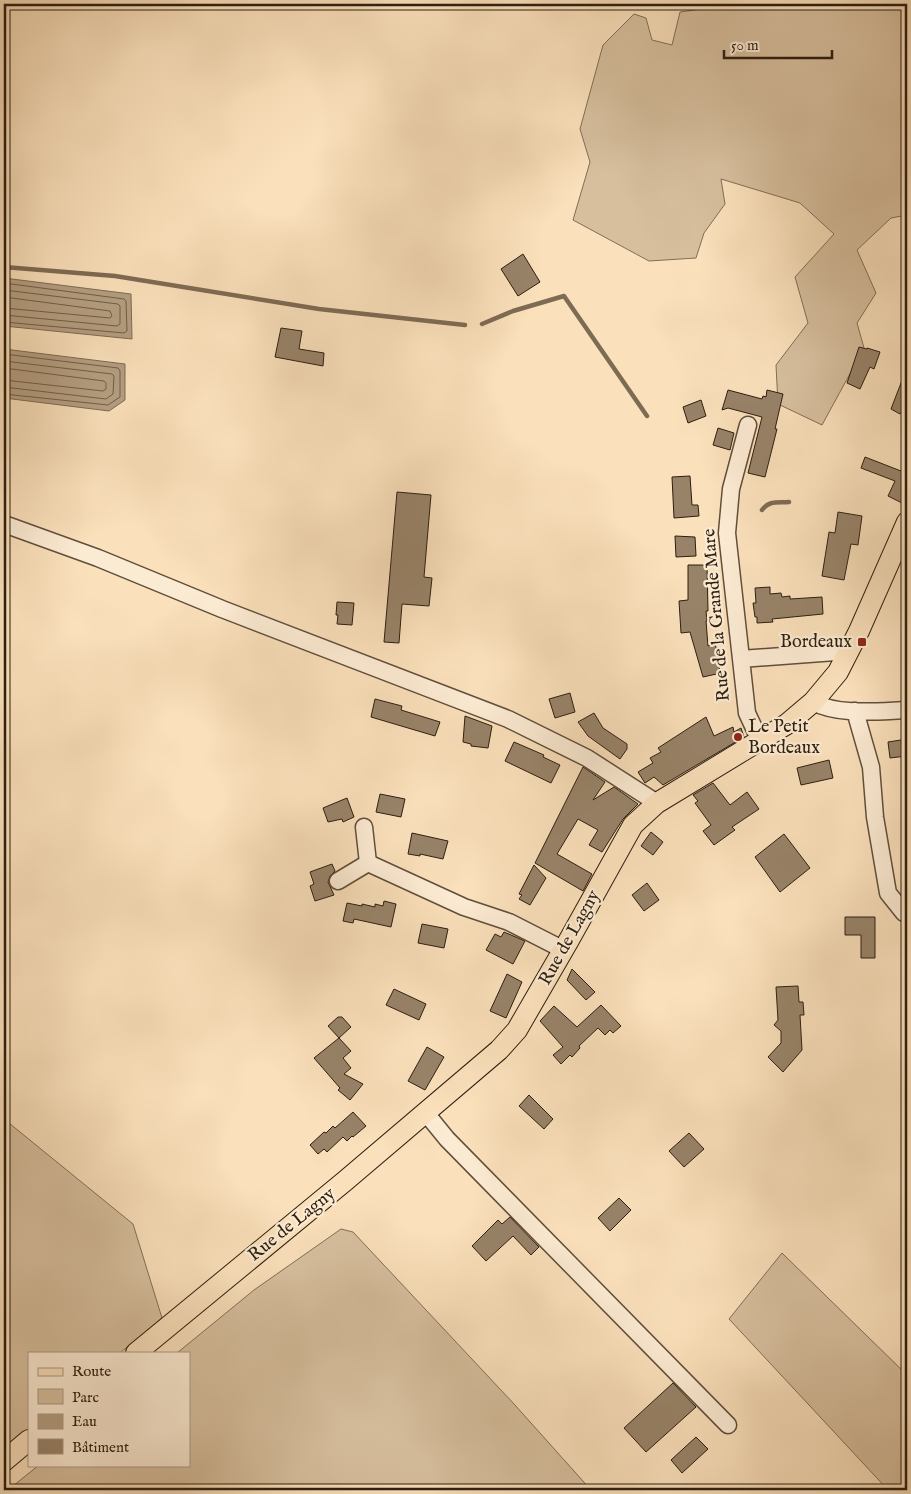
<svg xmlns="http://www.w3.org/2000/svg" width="911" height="1494" font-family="'IM FELL English',serif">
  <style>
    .green { fill: #d7bf9e; stroke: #826e57 }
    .water { fill: #b49e81; stroke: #7e6b54 }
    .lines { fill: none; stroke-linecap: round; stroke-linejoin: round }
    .shore { stroke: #705e48; stroke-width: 1 }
    .stream { stroke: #7e6b54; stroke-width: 4.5 }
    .building { fill: #988369; stroke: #2d1e10 }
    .minor-casing { stroke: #604e3b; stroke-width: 19 }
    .major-casing { stroke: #2d1e10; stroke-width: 22 }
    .minor { stroke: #fcebd3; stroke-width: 16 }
    .major { stroke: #fae0bb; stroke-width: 20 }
    .poi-dot { fill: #8f2418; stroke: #fcebd3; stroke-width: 2 }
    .labels { text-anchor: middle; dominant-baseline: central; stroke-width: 4.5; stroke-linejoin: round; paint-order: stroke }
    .street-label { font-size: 18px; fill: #2d1e10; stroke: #fcebd3 }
    .poi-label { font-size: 18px; fill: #2d1e10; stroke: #fcebd3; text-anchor: end }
  </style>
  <rect width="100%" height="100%" fill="#fae0bb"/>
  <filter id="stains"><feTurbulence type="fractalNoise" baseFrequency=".004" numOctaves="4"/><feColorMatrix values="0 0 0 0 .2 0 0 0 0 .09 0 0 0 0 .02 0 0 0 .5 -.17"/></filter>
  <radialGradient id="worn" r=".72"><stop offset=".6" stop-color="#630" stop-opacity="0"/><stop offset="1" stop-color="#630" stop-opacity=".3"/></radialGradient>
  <path class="green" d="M725,4H907V215L891,218L857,250L876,293L857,323L864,348L822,425L778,404L776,365L808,323L795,277L834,234L800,203L721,179L725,204L704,233L696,258L649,261L573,220L590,162L580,129L603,45L634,14L646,18L652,40L672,45L680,12L725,6Z
    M4,1119L133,1224L162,1318L120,1353H29V1428L4,1449Z
    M341,1229L353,1232L514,1404L591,1490H8L39,1465H189V1353H177L254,1290Z
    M782,1253L907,1375V1490H888L729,1319Z"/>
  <path class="water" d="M4,278L131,294L132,339L4,326Z
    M4,349L125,364V400L109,411L4,398Z"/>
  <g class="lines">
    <path class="shore" d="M4,283L124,299L126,301L127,331L124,333L4,322
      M4,290L118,304L120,306V324L117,326L4,315
      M4,297L110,311L112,316L110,318L4,308
      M4,354L118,368L120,371V397L108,405L4,394
      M4,361L112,374L114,376L113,394L106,399L4,387
      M4,368L104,381L106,383V389L103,391L4,380"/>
    <path class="stream" d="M4,267L115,276L319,309L465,325
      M482,324L513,311L564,296L647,416
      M762,510C769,500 778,503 789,502"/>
  </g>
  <path class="building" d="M523,254L540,282L518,296L501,269Z
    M281,328L302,331L299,349L324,353L323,366L275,357Z
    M859,347L867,349V348L880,352L874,369L870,367L860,389L847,383Z
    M906,370L907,411L903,409L900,414L891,409Z
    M728,390L762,399L763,396L766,397L767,390L783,394L775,429H777L765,477L748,473L762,417L728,408L722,410Z
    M701,400L706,416L688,423L683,407Z
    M718,428L734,433L730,450L713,445Z
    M865,457L901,471L907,458V497L904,504L888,496L895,481L861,468Z
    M690,476L692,505H698L699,516L674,518L672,477Z
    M397,492L431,495L424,577L432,578L429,606L402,604L399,643L384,642Z
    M838,512L862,516L858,545L851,544L844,580L822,576L829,532L835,533Z
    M675,536L695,537L696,556L676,557Z
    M688,565H707L708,611H706L707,621H706L708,646L715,644L719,657L716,658L721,673L703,677L690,632L681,633L679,601L688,600Z
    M770,587V594L781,593L782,597L790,596V599L822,597L823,614L772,619L773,622L757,623V617H755L753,603H756L755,588Z
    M337,602L354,603L352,625L337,624L338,615H336Z
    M570,693L575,712L555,718L549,699Z
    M375,699L402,706L401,710L440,722L435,736L371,717Z
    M594,713L603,728L627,744V749L620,759L588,736L578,722Z
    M465,716L492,726L488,748L471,746V744L463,742Z
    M706,717L714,736L733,727L734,732L741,728L744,737L663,785L654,777L645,783L638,772L653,763L650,758L661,752L658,748Z
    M907,739V756L890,758L888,742Z
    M514,742L544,755L543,757L560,765L551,783L505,761Z
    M829,760L833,778L801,785L797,768Z
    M583,767L605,782L593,800L614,787L638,804L623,819L602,852L589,845L598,830L578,819L557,854L592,874L583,891L535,863Z
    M713,783L730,805L747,792L759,809L732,827L735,830L714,845L703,831L711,825L695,803L698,801L693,795Z
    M380,794L405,799L401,817L376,812Z
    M347,798L354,817L343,822L342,819L328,822L323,808Z
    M651,832L663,842L653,855L641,846Z
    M412,833L448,841L443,859L420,854V856L408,854Z
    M784,834L810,868L780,892L755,857Z
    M332,864L335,871L330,876L328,882L334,895L315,901L310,886L314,884L310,872Z
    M534,865L546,878L530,905L519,899L522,895L519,894Z
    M647,883L659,900L644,911L632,895Z
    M384,901L396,904L391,927L354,919L353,923L343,921L347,903L362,906V904L375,907V904L383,906Z
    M845,917H875V958H861V935H845Z
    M422,924L448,929L444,948L418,943Z
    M504,932L525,941L513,964L486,950L495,934L501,937Z
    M572,969L595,992L586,1000L567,980Z
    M507,974L522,982L506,1018L490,1011Z
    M798,986L799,1002H803L804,1015H800L802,1050L783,1072L768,1057L781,1043V1031L774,1025L778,1020L776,987Z
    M394,989L426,1004L419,1020L386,1005Z
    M601,1005L621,1026L613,1033L610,1030L605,1035L598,1028L579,1046L580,1048L572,1057L570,1055L561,1064L553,1055L563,1047L540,1021L554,1006L577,1027Z
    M338,1017H342L351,1027L339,1038L351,1051L343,1058L351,1068L344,1074L363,1084L350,1100L338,1090L340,1088L314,1058L339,1038L328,1026Z
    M427,1047L444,1057L425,1090L408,1081Z
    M529,1095L553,1119L544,1129L519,1106Z
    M353,1112L366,1126L353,1137L352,1136L347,1141L343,1137L327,1152L324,1149L318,1154L310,1145L324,1132L326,1133L333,1126L335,1128Z
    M689,1133L704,1149L684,1167L669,1151Z
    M619,1198L631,1210L610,1231L598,1218Z
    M510,1217L539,1247L531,1255L513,1236L486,1261L472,1246L498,1220L502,1224Z
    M673,1383L696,1407L646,1452L624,1428Z
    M696,1437L708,1449L682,1473L671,1460Z"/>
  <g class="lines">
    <defs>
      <path id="minor" d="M748,425L731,489L727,533L747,713L760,741
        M4,524L98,558L222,609L508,719L587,758L657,803
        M741,659L849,651
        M813,702C839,716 879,711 907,710
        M855,711L871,767L875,817L888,893L904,913L907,914
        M368,863L464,907L509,922L564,950
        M338,881L368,863L364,827
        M425,1112L447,1139L728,1425"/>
      <path id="major" d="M136,1353L345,1181L499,1050L517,1030L569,940L633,825L657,803L787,724L813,702L838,672L859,631L907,522
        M4,1461L29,1440"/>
    </defs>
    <use href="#minor" class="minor-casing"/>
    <use href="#major" class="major-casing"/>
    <use href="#minor" class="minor"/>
    <use href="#major" class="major"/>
  </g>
  <g class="poi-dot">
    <rect x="857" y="637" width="10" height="10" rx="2.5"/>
    <circle cx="738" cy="737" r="5"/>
  </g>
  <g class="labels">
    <g class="street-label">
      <text transform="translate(717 615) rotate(-95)">Rue de la Grande Mare</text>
      <text transform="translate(570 938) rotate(-61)">Rue de Lagny</text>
      <text transform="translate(292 1225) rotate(-39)">Rue de Lagny</text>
    </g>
    <g class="poi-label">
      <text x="852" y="642">Bordeaux</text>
      <text x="748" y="727" text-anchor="start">Le Petit<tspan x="748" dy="21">Bordeaux</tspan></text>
    </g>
  </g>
  <rect width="911" height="1494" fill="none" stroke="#fae0bb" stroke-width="20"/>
  <rect x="5" y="5" width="901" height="1484" fill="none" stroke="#2d1e10" stroke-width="2.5"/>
  <rect x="10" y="10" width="891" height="1474" fill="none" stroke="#2d1e10"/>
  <rect x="28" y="1352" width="162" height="115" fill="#fcebd3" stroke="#a99985"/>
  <rect x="38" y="1368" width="25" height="8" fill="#fae0bb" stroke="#a99985"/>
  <text x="72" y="1376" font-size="15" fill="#2d1e10">Route</text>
  <rect x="38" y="1389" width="25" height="15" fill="#d7bf9e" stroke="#a99985"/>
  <text x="72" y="1402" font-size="15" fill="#2d1e10">Parc</text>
  <rect x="38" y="1414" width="25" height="15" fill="#b49e81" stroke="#a99985"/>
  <text x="72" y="1426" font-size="15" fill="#2d1e10">Eau</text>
  <rect x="38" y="1439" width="25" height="15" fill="#988369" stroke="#a99985"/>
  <text x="72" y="1452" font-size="15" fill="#2d1e10">Bâtiment</text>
  <path d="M724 50v8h108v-8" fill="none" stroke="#2d1e10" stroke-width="2.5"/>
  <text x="731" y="50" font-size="15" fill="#2d1e10" stroke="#fcebd3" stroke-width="4" paint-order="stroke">50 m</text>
  <rect width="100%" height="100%" filter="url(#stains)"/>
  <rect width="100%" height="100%" fill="url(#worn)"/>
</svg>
